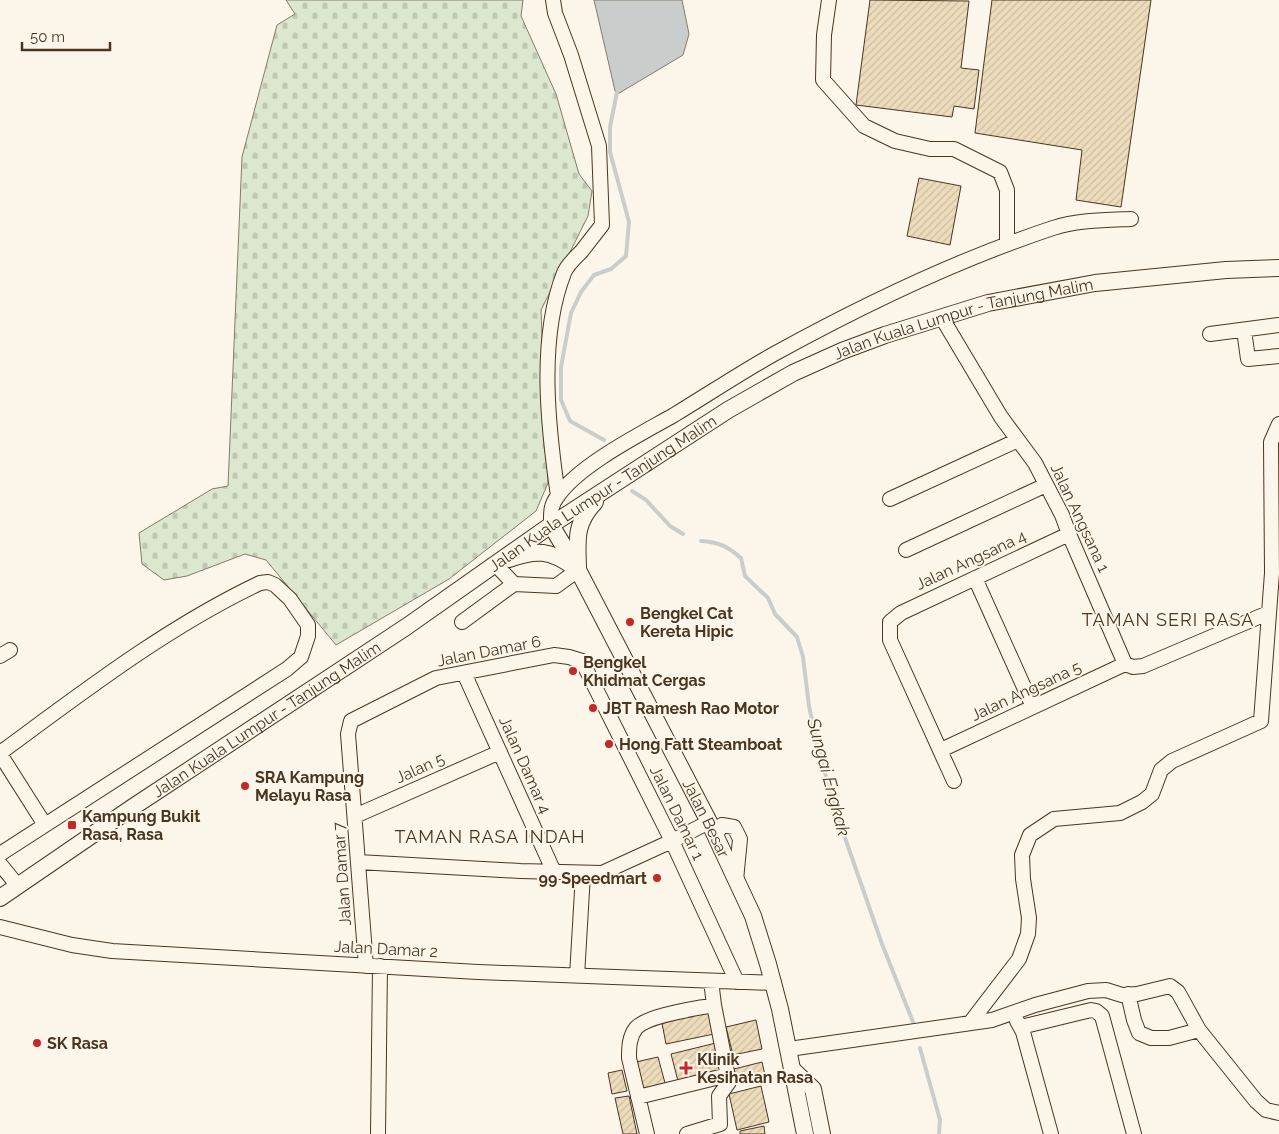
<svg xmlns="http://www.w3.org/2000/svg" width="1279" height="1134" font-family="Raleway,sans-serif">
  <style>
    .cemetery { fill: url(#cemetery-stones); stroke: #887966 }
    .water { fill: #c9cecd; stroke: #887966 }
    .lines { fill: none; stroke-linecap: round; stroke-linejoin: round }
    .stream { stroke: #c9cecd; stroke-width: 4 }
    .building { fill: url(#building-hatch); stroke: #4a3520 }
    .minor-casing { stroke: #4a3520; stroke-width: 16 }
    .major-casing { stroke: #4a3520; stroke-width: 18 }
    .minor { stroke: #fbf6e9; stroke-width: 14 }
    .major { stroke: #fbf6e9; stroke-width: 16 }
    .poi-dot { fill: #c62828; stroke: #fbf6e9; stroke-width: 2 }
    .labels { text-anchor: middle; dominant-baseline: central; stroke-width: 4; stroke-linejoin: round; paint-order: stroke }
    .street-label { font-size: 16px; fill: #4a3520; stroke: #fbf6e9 }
    .poi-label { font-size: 16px; font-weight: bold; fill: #4a3520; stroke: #fbf6e9; text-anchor: start }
    .neighbourhood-label { font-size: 18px; letter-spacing: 1px; fill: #4a3520; stroke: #fbf6e9 }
    .water-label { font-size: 18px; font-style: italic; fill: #4a3520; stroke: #fbf6e9 }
  </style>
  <defs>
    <pattern id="cemetery-stones" width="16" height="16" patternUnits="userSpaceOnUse" patternTransform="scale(1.25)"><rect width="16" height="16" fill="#dce7d0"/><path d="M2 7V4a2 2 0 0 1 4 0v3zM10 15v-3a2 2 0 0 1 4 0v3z" fill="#bec7b2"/></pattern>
    <pattern id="building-hatch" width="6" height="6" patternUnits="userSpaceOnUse" patternTransform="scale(1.25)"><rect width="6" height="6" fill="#ecdcbc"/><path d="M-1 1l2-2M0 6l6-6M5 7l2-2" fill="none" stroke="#ccbda1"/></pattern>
  </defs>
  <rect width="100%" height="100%" fill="#fbf6e9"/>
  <path class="cemetery" d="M286,0H523L521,16L556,94L579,174L592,191L588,216L541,310L548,483L536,511L449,579L336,645L266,560L245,554L187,576L164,580L142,564L139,533L212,489L228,486L242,157L277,25L295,14Z"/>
  <path class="water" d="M594,0H682L689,34L683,55L616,95Z"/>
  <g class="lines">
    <path class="stream" d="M604,440L570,421L561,400V367L571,313L581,292L594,275L611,269L626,256L629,222L610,152V127L617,92
      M632,491L646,500L670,526L683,534
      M701,541C719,542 727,546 741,558L745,576L768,598L775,614L797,637L803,657L809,706L817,744L835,809L882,944L913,1022
      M920,1048L940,1120L939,1134"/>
  </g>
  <path class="building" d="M870,0L969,1L961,68L979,70L974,109L954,106L952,117L856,105Z
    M992,0H1151L1121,207L1076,200L1082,150L975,133Z
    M919,178L961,186L950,245L907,236Z
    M709,1012L714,1034L666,1044L662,1023Z
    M756,1020L762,1049L733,1055L726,1027Z
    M716,1043L722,1071L678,1081L671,1054Z
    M658,1057L665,1083L642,1089L636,1062Z
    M762,1062L765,1075L737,1081L734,1069Z
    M622,1070L627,1091L612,1094L608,1073Z
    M761,1086L769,1122L737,1130L729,1094Z
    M629,1096L637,1134H623L615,1098Z
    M764,1126L765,1134H740V1131Z"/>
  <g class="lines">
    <defs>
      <path id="minor" d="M553,0L555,13L571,55L599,146L602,225C595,234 588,243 581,252C575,258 567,265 564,273C538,339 548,427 558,496
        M829,0L824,35L823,80L864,126L895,141L930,149H954L1000,172L1007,190V244
        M942,318L1001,417L1035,463L1062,515L1069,534L1125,664
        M1244,330L1248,359L1279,356
        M1210,334L1279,325
        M890,499L1018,440
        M551,525C551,514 550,506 557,497C579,465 639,435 674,415C707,395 740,373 774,354C863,305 956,260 1053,228C1078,220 1105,220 1131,219
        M906,550L1046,485
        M495,564L514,584
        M975,578L1033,707
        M462,622L514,584L556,586L578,570
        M0,656L10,650
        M1125,664L1133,667L1143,666L1268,613
        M464,673L554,872
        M941,750L1125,664
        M0,753C83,692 167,627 260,583L268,582L275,585L290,599L308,625V636L301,657L287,669L0,854
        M0,754L45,825
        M954,781L890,640V622L901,613L1069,534
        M355,816L500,752
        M715,836L722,825L734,827L740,839L736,880
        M358,862L520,871L602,873L672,841L709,822
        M0,864L18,886
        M0,927L72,945L112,951L478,972L774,983
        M366,966L348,734L351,721L436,678L554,655L569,657L582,661L672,841L737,982
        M577,976L583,874
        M1128,994L1134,1020L1139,1033L1151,1038H1169L1199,1030
        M1017,1021L1023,1032L1051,1134
        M970,1023L1019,959L1028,934L1029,918L1023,879L1022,855L1030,835L1054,819L1120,813L1142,802L1152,794L1161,770L1172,761L1261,721L1272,573L1271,442L1279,424
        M1021,1027L1091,1010L1096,1011L1102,1016L1134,1134
        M789,1049L992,1020L1035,1005L1088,991L1106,990L1122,995L1137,994L1170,986L1178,992L1199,1030L1256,1101L1266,1110L1279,1113
        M638,1097L728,1075
        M378,1134L380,966
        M647,1134L629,1058C629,1048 629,1037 636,1028C648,1015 695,1009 714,1005
        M687,1134L720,1124L719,1096L729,1082L714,1005L711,981"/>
      <g id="major">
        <path id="s1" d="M551,525L578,570L709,822L753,916L768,964L780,1009L805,1134"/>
        <path d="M509,559C537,549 550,550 574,567"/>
        <path d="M578,567C577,539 575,523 595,502"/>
        <path id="s2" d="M0,898L133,807L406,627L551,525L728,410L793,373L842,351L885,335L988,303L1095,283L1226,270L1279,268"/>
        <path d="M793,1070L813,1089L822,1134"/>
      </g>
    </defs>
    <use href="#minor" class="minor-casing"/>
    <use href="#major" class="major-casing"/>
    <use href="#minor" class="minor"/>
    <use href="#major" class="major"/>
  </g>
  <g class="poi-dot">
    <circle cx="630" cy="622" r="5"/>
    <circle cx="573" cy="671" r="5"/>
    <circle cx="593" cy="708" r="5"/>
    <circle cx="609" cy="744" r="5"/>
    <circle cx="245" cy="786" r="5"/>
    <rect x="67" y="820" width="10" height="10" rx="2.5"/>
    <circle cx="657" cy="878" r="5"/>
    <circle cx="37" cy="1043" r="5"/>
    <path d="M683.5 1060.5h5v5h5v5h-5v5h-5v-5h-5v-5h5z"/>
  </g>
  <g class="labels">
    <g class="street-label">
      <text stroke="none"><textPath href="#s2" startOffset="1131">Jalan Kuala Lumpur - Tanjung Malim</textPath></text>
      <text stroke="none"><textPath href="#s2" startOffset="726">Jalan Kuala Lumpur - Tanjung Malim</textPath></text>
      <text transform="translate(1080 518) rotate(65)">Jalan Angsana 1</text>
      <text transform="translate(971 560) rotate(-25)">Jalan Angsana 4</text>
      <text transform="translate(489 651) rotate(-11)">Jalan Damar 6</text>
      <text transform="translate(1026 691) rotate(-25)">Jalan Angsana 5</text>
      <text stroke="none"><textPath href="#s2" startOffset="321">Jalan Kuala Lumpur - Tanjung Malim</textPath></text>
      <text transform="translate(525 765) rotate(66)">Jalan Damar 4</text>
      <text transform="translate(420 768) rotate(-24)">Jalan 5</text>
      <text transform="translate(677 813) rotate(64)">Jalan Damar 1</text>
      <text stroke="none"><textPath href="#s1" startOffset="332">Jalan Besar</textPath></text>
      <text transform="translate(342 874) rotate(-94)">Jalan Damar 7</text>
      <text transform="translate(386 949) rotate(3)">Jalan Damar 2</text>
    </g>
    <g class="poi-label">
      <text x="640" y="613">Bengkel Cat<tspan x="640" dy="18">Kereta Hipic</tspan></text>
      <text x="583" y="662">Bengkel<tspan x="583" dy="18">Khidmat Cergas</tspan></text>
      <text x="603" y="708">JBT Ramesh Rao Motor</text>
      <text x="619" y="744">Hong Fatt Steamboat</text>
      <text x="255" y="777">SRA Kampung<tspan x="255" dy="18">Melayu Rasa</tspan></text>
      <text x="82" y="816">Kampung Bukit<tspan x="82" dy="18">Rasa, Rasa</tspan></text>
      <text x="647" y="878" text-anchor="end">99 Speedmart</text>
      <text x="47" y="1043">SK Rasa</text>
      <text x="697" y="1059">Klinik<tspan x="697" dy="18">Kesihatan Rasa</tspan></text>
    </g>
    <g class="neighbourhood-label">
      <text x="1168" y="619">TAMAN SERI RASA</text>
      <text x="490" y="836">TAMAN RASA INDAH</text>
    </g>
    <g class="water-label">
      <text transform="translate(829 777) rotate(75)">Sungai Engkak</text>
    </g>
  </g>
  <path d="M22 42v8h88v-8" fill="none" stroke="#4a3520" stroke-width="2.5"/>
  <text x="30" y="42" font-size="15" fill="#4a3520" stroke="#fbf6e9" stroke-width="4" paint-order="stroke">50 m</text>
</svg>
